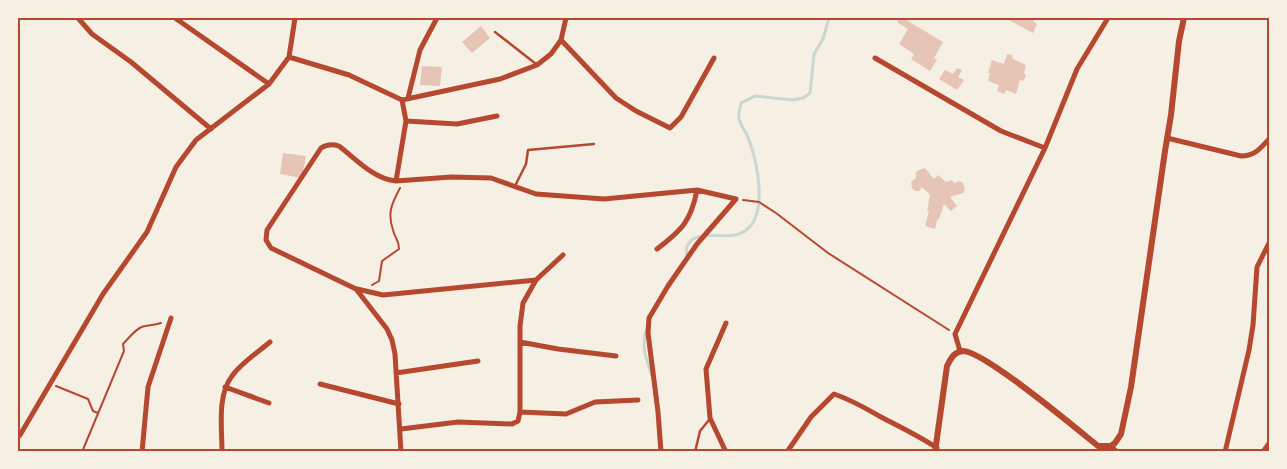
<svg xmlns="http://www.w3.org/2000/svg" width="1287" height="469" font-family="Montserrat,sans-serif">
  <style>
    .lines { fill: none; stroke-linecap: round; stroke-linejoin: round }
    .stream { stroke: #c9d6d2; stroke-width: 3 }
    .building { fill: #e6c5b7 }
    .path { stroke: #b5482f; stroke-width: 2 }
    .service { stroke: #b5482f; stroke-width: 2.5 }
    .minor { stroke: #b5482f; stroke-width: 5 }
    .tertiary { stroke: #b5482f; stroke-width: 6 }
    .neatline { fill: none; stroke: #b5482f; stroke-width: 2 }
  </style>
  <rect width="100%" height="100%" fill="#f6efe4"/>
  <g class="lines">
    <path class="stream" d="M686,259L687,246C689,243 692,239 695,238C710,231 730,241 745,231C769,215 757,162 749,140C746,132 741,126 739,119C738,114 740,108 741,103L755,96L793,100L803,98L810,93L814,54L823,39L829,18
      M647,329C640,344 647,362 652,376"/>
  </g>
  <path class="building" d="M899,18H903L943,42L934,58L937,60L930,71L911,59L914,54L899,44L908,29L897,22Z
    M1005,18H1035L1033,21L1037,24L1033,33Z
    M481,26L490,38L472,53L462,42Z
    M1007,54L1012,55L1013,59L1026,65L1024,73L1026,76L1023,81L1020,80L1016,94L1006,90L1004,94L997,91L999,85L988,81L990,73H988L992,60L1004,64Z
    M422,66L442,67L440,86L420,85Z
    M957,68L962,70L958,77L964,80L957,90L939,79L945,70L953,74Z
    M283,153L306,156L302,178L280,174Z
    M925,168L934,179L938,175L946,182L952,180L954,183L960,181L963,183L965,190L963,193L950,197L957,206L951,211L944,204L939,219L937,220L935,229L925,226L929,211H927L930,195L922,187L919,191H915L912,188L911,182L916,178V172L921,169Z"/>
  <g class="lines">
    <path class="path" d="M743,200L759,202L776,213L828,253L949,330
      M372,285L379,281L382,261L399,249C399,239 395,239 393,230C387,213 392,203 400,188
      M56,386L88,399L93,411L98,413
      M82,452L124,351L123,344C129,338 137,327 145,326C151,325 155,325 161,323"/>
    <path class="service" d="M495,32L536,64
      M515,186L526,164L528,150L594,144
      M695,452L700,431L709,420"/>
    <path class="minor" d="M78,18L92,34L131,62L211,129
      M175,18L269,84
      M561,40L616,98L636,111L670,128L681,117L714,58
      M289,57L349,75L402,100L500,79L537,65L551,54L561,40L566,18
      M875,58L1001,131L1045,148
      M408,98L420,50L437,18
      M402,100L406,121L396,181L451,177L491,178L536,194L604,199L697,190L736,199L697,244L668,286L649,318L648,333L658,412L661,452
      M406,121L457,124L497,116
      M1167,138L1241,156C1255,156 1261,148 1270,138
      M396,181C374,179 357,160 339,146C333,144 327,144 321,148L267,230L266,240L271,248L356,289L387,329L392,340L395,354L401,452
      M657,249C682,230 691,221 697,190
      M536,280L523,303L520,326V412L566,414L595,402L638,400
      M357,289L383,295L536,280L563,255
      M726,323L706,369L710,418L726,452
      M520,342L558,349L616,356
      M960,351L955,334L1045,148L1077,69L1108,18
      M396,373L478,361
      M320,384L399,404
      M225,387L269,403
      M401,429L458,422L512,424L518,421L520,412
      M18,437L20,435L103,294L147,232L176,167L196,140L269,84L289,57L295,18
      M1111,446L1117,452
      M142,452L148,387L171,318
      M222,452C222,428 217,395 232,376C241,363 257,353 270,342
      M787,452L811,417L834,394C852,400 865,408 881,417C900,427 919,436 937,448
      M1225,452L1249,350L1253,325L1257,267L1270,241
      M1263,452L1270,442"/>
    <path class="tertiary" d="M935,452L947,366C951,358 954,352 963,351C984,351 1077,429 1098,446H1111L1115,443L1121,434L1131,387L1165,151L1171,115L1179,41L1184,18"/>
  </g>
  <rect width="1287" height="469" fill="none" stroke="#f6efe4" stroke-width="38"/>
  <rect x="19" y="19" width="1249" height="431" class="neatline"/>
</svg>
